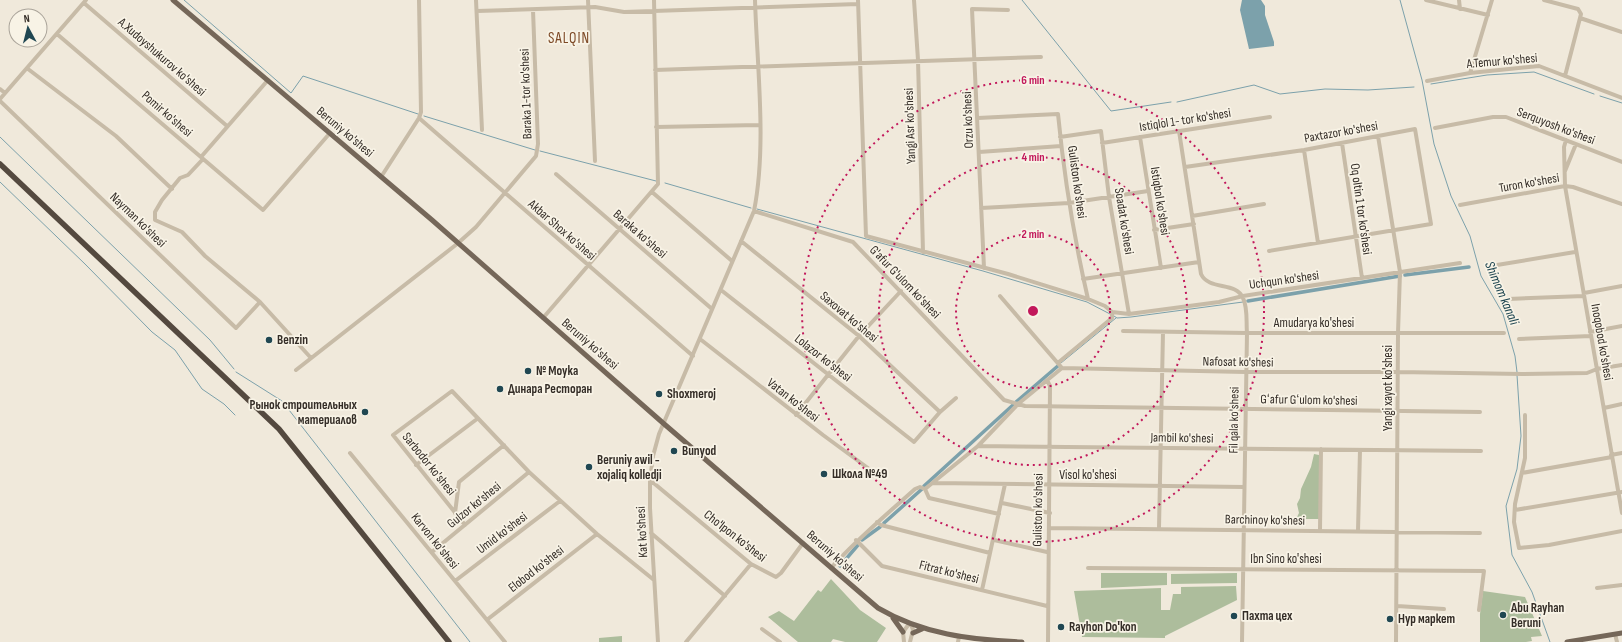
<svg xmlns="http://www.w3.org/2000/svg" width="1622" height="642" font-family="'Sofia Sans Condensed',sans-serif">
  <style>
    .green { fill: #adbd9c }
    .water { fill: #7ca1ab }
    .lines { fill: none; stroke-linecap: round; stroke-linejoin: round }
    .stream { stroke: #7ca1ab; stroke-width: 1 }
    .canal { stroke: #7ca1ab; stroke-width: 3.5 }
    .minor { stroke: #c7bba7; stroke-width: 4 }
    .major { stroke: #756759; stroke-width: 5 }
    .highway { stroke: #54493f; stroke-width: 5.5 }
    .ring { fill: none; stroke: #c2185b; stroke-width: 2; stroke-dasharray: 2 4 }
    .poi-dot { fill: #204752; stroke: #f8f3e6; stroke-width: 1.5 }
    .labels { text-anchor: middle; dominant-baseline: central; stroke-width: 3.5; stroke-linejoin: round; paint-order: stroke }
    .street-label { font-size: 13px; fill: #342d27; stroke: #f8f3e6 }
    .poi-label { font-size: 13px; font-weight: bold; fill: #342d27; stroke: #f8f3e6; text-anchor: start }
    .water-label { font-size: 14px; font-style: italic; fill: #204752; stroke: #f8f3e6 }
    .quarter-label { font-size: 15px; letter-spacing: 1px; fill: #7d4926; stroke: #f8f3e6 }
    .centre { fill: #c2185b; stroke: #f8f3e6; stroke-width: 2 }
    .ring-label { font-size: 12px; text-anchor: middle; font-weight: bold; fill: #c2185b; stroke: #f8f3e6; stroke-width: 3.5; stroke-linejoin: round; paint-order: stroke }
  </style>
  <rect width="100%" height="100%" fill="#f0e9db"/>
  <path class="green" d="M1314,454L1319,455V519H1296L1299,513L1297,504L1300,498L1301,489L1311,467Z
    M1101,573H1167V585L1101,588Z
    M1237,573V583L1171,584V574Z
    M831,579L860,610L886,628L877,642H845L833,639L831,642H798L768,617L779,611L794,621L818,590L821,592Z
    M1236,586L1237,600L1165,636V638L1082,637L1074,591L1161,588V610H1170L1173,594H1181V587Z
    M1483,591L1525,597L1542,636L1531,637L1532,641L1526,642H1480V614Z
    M622,636V642H599V638Z"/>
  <path class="water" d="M1242,0H1261L1265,6V15L1274,42V46L1249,49L1240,10Z"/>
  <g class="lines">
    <path class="stream" d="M184,0L291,93L303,76L418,114
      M1022,0L1111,111L1171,102
      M1400,0L1422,80L1434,144L1451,196L1470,236L1481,276L1503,314L1515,356L1517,372
      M1431,84L1487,75L1534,72L1594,94
      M1600,96L1622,103
      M1177,102L1254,85L1280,94L1325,89L1368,90L1414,87
      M424,116L535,150
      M0,137L210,340L234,369
      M540,151L656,181
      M0,182L85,264L152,332L175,350L202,389L224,404L235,415
      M665,183L751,208
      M757,209L983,271L1087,302L1110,314
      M1114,316L1117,318L1131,317L1243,302
      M1061,363L1116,318
      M236,372L282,401L470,642
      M1517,375L1521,436L1517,469L1506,506L1512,555L1532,592L1550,642"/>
    <path class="canal" d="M1405,275L1469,267
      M1248,301L1400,276
      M1016,402L1059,365
      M924,486L1013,405
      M884,523L922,489
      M862,540L880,527
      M840,566L858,545"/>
    <path class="minor" d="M476,0L482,130
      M588,0L595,161
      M858,0L866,236L1008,274L1088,299L1105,306L1112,312L1129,314L1219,302L1243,296L1460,263
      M914,0L918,60L923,252
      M1426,0L1488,15
      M1459,0L1460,9
      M1544,0L1578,9L1581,14L1580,18L1622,32
      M84,3L227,126
      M477,11L595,7L624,12L858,4
      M57,34L263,210L330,133
      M28,69L116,136L172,189
      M655,70L1041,57
      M1470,73L1492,0
      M1565,76L1580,18
      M1427,81L1470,73L1539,66L1622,98
      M0,89L5,93
      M0,99L86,0
      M0,101L236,328L260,302
      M419,118L693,356
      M978,118L1058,114C1064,176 1074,238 1088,299
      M656,127L759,125
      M1435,128L1493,117H1506L1622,162
      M1179,131L1201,274C1209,291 1236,281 1243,298C1248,308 1246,322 1247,333L1242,642
      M1378,136L1400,272L1398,333L1396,642
      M1060,137L1101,131L1109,197L1129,314
      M1140,137L1161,268
      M1566,140L1564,147L1565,186L1622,513
      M1102,143L1270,117
      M1342,143L1362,278
      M1304,150L1318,243
      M979,152L1061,146
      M201,157L268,80
      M203,159L188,175L180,178L162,200L155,212V220L182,232L205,256L260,302L311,358
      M1185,167L1304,150L1415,129L1431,224L1269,251
      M1565,171L1576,144
      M556,174L712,309
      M381,177L419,118L421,112L419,0
      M652,192L732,261
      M1460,205L1565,186L1573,187L1622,204
      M981,208L1069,203L1148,191
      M754,211L853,242L1004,400L1025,406L1480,412
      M1192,216L1264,204
      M1154,230L1194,224
      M741,241L859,336L940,412
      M1497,265L1575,252
      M984,268L972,9L1008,10
      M1083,279L1199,262
      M721,290L914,442L940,412L956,398
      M1584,293L1622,286
      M1000,296L1062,368
      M1508,299L1584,296
      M543,318L658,184L654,0
      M1123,331L1247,333H1504
      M1590,332L1622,326
      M700,339L823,435L876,474
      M1519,339L1591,336
      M1059,362L1112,318V312
      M1062,368L1245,372H1398L1522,374L1587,373L1597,369L1622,365
      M296,370L457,244L476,227L536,156L538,144L533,10
      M1047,380L1050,386L1048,642
      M1604,408L1622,404
      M796,415L859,336L901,291
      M1525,415V458L1515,504L1514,522L1519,548L1549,545L1622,531
      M978,446L1481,451
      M350,453L505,642
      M1611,455L1622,453
      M416,465L477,419
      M1522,473L1612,457
      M650,480L751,564L776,577L781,573L803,543
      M933,483L1244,487
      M925,489L929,498L999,514
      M1002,503L1050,513
      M1515,510L1622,492
      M455,513L459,482L504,445
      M877,522L881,525L990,553
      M465,525L393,435L452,391L529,472L597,534L654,580
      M1049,528L1480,533
      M1159,528L1163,332
      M1320,530L1321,449
      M1358,531L1360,450
      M651,533L725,596
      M856,540L882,566L1047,606
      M994,540L1047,552
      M432,552L529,472
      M831,568C857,539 886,515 915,489L920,487L925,489L978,446L1018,404L1062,368
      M1088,568L1484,571L1479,610
      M455,581L560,501
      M1597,588L1622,585
      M982,590L1005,484
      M1397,606L1444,609
      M488,619L597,534
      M762,629L780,642
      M1615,634L1617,642
      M658,642L650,508V480L653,456L659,434L754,211C767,146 757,67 755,0
      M686,642L751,564
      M904,642L903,632L909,624
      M910,642L913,630L911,624
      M958,642L959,637"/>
    <path class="major" d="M173,0L432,220L663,423L878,608C922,634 971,640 1022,642
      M893,618L903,632
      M913,633L922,629
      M1567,642L1622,633"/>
    <path class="highway" d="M0,164L279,429L449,642"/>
  </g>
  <g class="ring">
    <circle cx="1033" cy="311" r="77"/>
    <circle cx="1033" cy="311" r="154"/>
    <circle cx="1033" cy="311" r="231"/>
  </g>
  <g class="poi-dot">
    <circle cx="269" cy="340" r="4"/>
    <circle cx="528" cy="371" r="4"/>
    <circle cx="500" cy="389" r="4"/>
    <circle cx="659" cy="394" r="4"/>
    <circle cx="365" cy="412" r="4"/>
    <circle cx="674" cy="451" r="4"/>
    <circle cx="589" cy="467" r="4"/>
    <circle cx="824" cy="474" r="4"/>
    <circle cx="1503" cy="615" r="4"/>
    <circle cx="1234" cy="616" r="4"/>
    <circle cx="1390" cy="619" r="4"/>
    <circle cx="1061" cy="627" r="4"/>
  </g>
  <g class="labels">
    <g class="street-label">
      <text transform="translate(162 57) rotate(41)">A.Xudoyshukurov ko'shesi</text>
      <text transform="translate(1502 61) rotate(-5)">A.Temur ko'shesi</text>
      <text transform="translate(526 94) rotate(-92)">Baraka 1-tor ko'shesi</text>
      <text transform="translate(167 114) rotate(41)">Pomir ko'shesi</text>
      <text transform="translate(968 120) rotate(-92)">Orzu ko'shesi</text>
      <text transform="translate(1185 120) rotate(-9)">Istiqlol 1- tor ko'shesi</text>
      <text transform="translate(910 126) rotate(-92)">Yangi Asr ko'shesi</text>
      <text transform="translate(1556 126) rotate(21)">Serquyosh ko'shesi</text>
      <text transform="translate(345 132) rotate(40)">Beruniy ko'shesi</text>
      <text transform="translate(1341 132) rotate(-10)">Paxtazor ko'shesi</text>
      <text transform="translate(1077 182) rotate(82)">Guliston ko'shesi</text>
      <text transform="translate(1529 183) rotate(-10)">Turon ko'shesi</text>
      <text transform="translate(1160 201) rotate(81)">Istiqbol ko'shesi</text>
      <text transform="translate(1361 209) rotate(82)">Oq oltin 1 tor ko'shesi</text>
      <text transform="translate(138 220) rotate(44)">Nayman ko'shesi</text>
      <text transform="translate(1124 221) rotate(81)">Soadat ko'shesi</text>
      <text transform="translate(562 230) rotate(41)">Akbar Shox ko'shesi</text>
      <text transform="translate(640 234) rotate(41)">Baraka ko'shesi</text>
      <text transform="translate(1284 280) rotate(-8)">Uchqun ko'shesi</text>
      <text transform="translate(905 282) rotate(46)">G'afur G'ulom ko'shesi</text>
      <text transform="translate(849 317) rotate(40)">Saxovat ko'shesi</text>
      <text x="1314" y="323">Amudarya ko'shesi</text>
      <text transform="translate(1602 342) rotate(80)">Inoqobod ko'shesi</text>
      <text transform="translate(590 344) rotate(41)">Beruniy ko'shesi</text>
      <text transform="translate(823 358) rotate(38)">Lolazor ko'shesi</text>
      <text transform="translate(1238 362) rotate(1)">Nafosat ko'shesi</text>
      <text transform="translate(1388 388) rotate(-90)">Yangi xayot ko'shesi</text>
      <text transform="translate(793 400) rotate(38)">Vatan ko'shesi</text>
      <text transform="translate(1309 400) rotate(1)">Gʻafur Gʻulom ko'shesi</text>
      <text transform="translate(1234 420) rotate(-89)">Fil qala ko'shesi</text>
      <text transform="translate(1182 438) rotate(1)">Jambil ko'shesi</text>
      <text transform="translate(429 464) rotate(51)">Sarbodor ko'shesi</text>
      <text x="1088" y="475">Visol ko'shesi</text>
      <text transform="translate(474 505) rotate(-39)">Gulzor ko'shesi</text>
      <text transform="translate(1038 510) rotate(-89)">Guliston ko'shesi</text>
      <text transform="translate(1265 520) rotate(1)">Barchinoy ko'shesi</text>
      <text transform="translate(642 532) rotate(-93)">Kat ko'shesi</text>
      <text transform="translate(502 533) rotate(-37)">Umid ko'shesi</text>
      <text transform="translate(735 536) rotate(38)">Cho'lpon ko'shesi</text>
      <text transform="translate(435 541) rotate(51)">Karvon ko'shesi</text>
      <text transform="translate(835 556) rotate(41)">Beruniy ko'shesi</text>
      <text x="1286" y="559">Ibn Sino ko'shesi</text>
      <text transform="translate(536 569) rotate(-38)">Elobod ko'shesi</text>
      <text transform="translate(949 572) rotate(14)">Fitrat ko'shesi</text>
    </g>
    <g class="poi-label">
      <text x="277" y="340">Benzin</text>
      <text x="536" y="371">№ Moyka</text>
      <text x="508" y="389">Динара Ресторан</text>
      <text x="667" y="394">Shoxmeroj</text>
      <text x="357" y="405" text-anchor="end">Рынок строительных<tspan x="357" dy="15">материалов</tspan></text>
      <text x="682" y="451">Bunyod</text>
      <text x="597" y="460">Beruniy awil -<tspan x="597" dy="15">xojaliq kolledji</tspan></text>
      <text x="832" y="474">Школа №49</text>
      <text x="1511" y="608">Abu Rayhan<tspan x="1511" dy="15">Beruni</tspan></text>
      <text x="1242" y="616">Пахта цех</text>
      <text x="1398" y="619">Нур маркет</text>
      <text x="1069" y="627">Rayhon Do'kon</text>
    </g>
    <g class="water-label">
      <text transform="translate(1502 293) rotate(67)">Shimom kanali</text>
    </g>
    <g class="quarter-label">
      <text x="569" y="38">SALQIN</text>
    </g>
  </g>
  <circle cx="1033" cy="311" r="6" class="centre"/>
  <g class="ring-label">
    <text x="1033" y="84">6 min</text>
    <text x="1033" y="161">4 min</text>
    <text x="1033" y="238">2 min</text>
  </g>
  <g transform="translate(28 28) rotate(353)"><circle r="19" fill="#f8f3e6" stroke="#aaa49a"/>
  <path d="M0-3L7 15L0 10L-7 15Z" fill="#204752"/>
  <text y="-6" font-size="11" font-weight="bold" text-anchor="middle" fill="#342d27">N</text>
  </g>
</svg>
